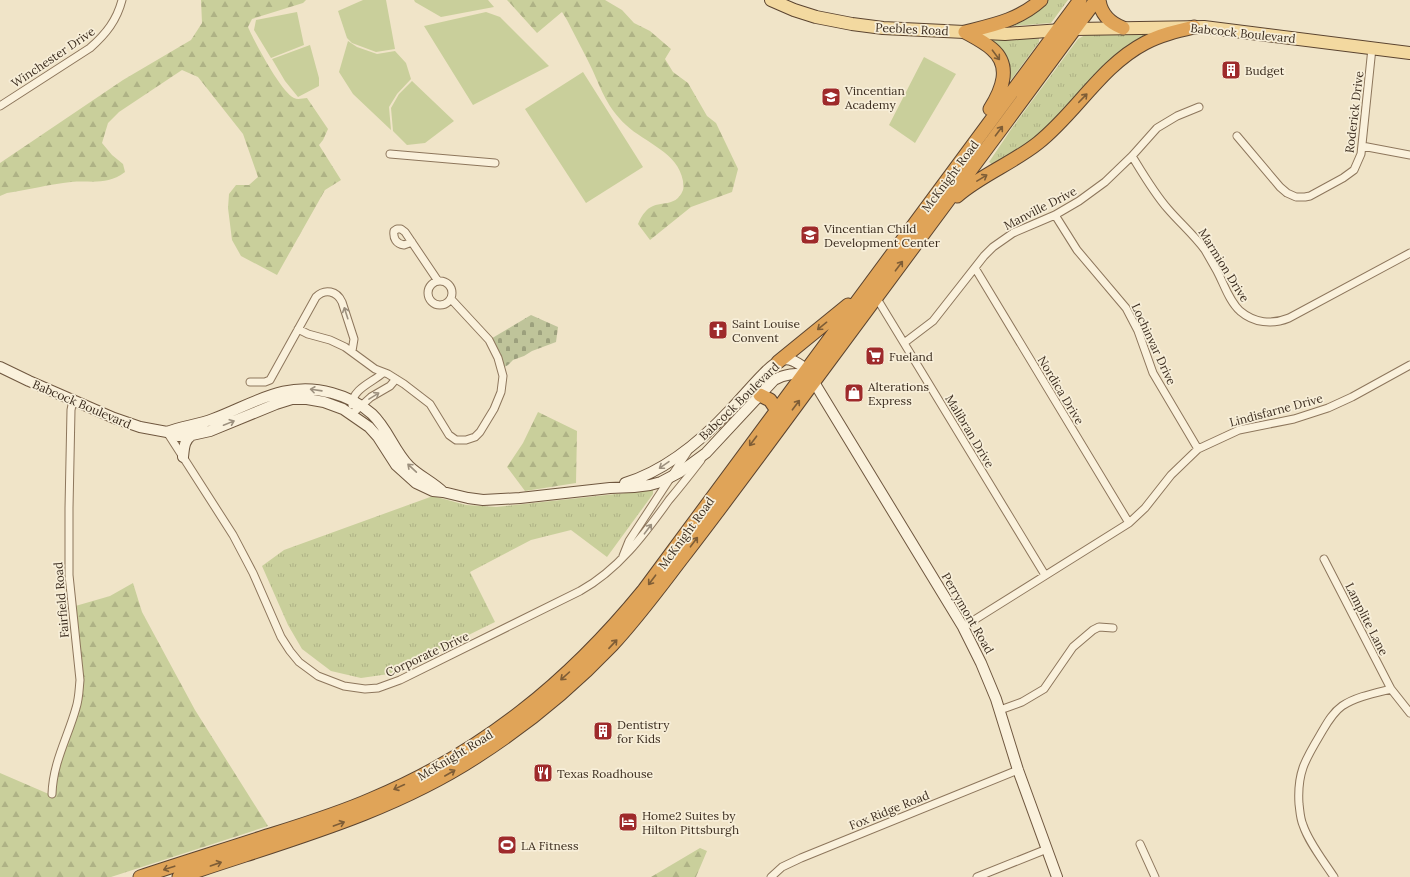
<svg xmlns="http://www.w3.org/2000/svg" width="1410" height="877" font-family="Lora,serif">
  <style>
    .grass { fill: url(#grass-tufts) }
    .forest { fill: url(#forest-firs) }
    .cemetery { fill: url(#cemetery-stones) }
    .garden { fill: #c9cf9b }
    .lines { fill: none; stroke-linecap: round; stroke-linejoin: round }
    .street-casing { stroke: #8d765c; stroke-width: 9 }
    .secondary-casing { stroke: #6f573f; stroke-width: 12 }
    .primary-casing { stroke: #5b4430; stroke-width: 14 }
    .highway-casing { stroke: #5b4430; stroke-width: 15 }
    .street { stroke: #faf1dc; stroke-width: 7 }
    .secondary { stroke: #faf1dc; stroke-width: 10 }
    .primary { stroke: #f3d9a0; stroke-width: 12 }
    .highway { stroke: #e0a458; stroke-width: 13 }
    .oneway { stroke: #7e5d36 }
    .oneway2 { stroke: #9c907e }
    .labels { text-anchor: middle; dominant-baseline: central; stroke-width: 3.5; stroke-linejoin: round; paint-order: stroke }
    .street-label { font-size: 12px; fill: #3d2e20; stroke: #f7eed8 }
    .poi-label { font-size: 12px; fill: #3d2e20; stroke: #f7eed8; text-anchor: start }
  </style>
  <defs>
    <pattern id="grass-tufts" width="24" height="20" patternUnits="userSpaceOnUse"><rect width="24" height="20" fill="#c9cf9b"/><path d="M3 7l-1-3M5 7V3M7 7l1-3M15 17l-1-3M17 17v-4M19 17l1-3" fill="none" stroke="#aeb285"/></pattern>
    <pattern id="forest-firs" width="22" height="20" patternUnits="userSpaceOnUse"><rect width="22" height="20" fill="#c9cf9b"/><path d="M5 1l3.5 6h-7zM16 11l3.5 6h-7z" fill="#aeb285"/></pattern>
    <pattern id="cemetery-stones" width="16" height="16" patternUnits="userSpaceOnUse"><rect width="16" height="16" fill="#bfc49a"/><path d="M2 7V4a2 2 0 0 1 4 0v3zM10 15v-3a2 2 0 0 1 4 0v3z" fill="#9ca07d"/></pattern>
  </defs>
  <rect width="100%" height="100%" fill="#f0e4c8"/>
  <path class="grass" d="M1048,0H1068L1051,23L1000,27L1035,10Z
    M1152,33L1038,136L994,166L989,162L1012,128L1078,39L1085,35Z
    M1039,38V42L1011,80L1008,79L989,40Z
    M653,490V494L607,557L571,530L531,540L470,572L495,622L389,674L361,678L331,671L302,649L288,625L262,566L284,550L433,496L466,505L496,507Z"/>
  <path class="forest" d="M201,0H306L303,3L252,19L248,27C254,41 281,92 294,98C298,100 303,98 307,98L328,129L323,140L319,145L341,180L325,190L277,275L241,256L232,240L228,208L229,194L236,185H249L258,177L243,134L198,77L182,70L119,112L108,123L102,143L112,155L123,164L125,172C106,186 92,180 71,182C50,184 28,190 7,193L0,196V163L123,80L191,40L202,23Z
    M507,0H605L622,10L634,23L650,31L671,49L665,59L673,72L688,83L707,116L716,123L738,169L732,192L691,207L650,240L638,224C640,219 642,215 646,211C658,198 675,210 683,190C684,187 683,184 683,181C678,152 645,143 626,125C607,107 602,91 592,69C584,52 575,36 567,20L562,12L537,33Z
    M538,412L577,431L576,483L525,491L507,467L523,443Z
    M133,583L142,612L195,710L268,826L111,877H0V773L51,795L79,695L72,607L110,596Z
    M700,848L707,851L696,877H651Z"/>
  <path class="cemetery" d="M531,315L558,327L556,342L532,351L524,356L513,360L508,365L501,369L489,340Z"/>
  <path class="garden" d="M363,0H386L395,49L376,52L352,43L347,38L338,11Z
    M414,0H488L494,7L441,17L415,2Z
    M297,12L304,45L271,58L254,30L256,20Z
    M486,12L500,17L549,66L473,105L424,26Z
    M348,41L357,47L377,54L395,51L406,63L411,79L397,94L389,107L391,130L353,94L339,72Z
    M310,45L319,78V86L298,97L285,81L272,59Z
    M924,57L956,74L915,143L889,125Z
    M583,72L643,167L586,203L525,109Z
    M412,81L454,121L425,143L407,145L393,131L391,108L399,94Z"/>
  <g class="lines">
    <defs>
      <path id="street" d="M0,106L90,48C106,34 117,20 122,0
        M1237,136L1280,187L1287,193L1296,197H1305L1310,196L1343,178L1354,170L1361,154L1372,48
        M1362,146L1410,155
        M390,154L495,163
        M1132,156C1143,174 1154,193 1168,209C1180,223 1194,235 1205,250C1209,257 1213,264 1217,271C1224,284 1229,301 1240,311C1254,323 1272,325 1289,318L1410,253
        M1055,215L1077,250L1126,308L1138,331L1153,373L1198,449
        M412,242L404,245C396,244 393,238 394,231L397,229H401L405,232L438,281
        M975,268L1129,523
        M428 293a12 12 0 1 1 24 0a12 12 0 1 1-24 0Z
        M876,297L1045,575
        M298,329L308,334L330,340L345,347L375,369L388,374L404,384L430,404L449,435L456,440H466L475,437L480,432L494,409L501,392L503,376L498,358L489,340L451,299
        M904,343L933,321L984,256L993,247L1013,233L1055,215L1079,201L1105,182L1132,156L1157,128L1177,116L1199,107
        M250,382H265L270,380L316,297C325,288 337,291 342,302L354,339L352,351
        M352,405C352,389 373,382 383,373
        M352,414L371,397L390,386L396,379
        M167,432L233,535L253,573L281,637L290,651L299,662L318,676L344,686L365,689L378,688L400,680L580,591C618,570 644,535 669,500C680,487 691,473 701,460
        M623,556L629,541L688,451
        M1324,559L1391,689L1410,713
        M963,627L1129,523L1145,508L1171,475L1198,449L1239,430L1294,419L1328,408L1352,397L1410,365
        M1000,710L1022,702L1044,689L1073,647L1093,630L1099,627L1113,628
        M52,794C53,762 68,737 76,708C79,699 79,690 80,680L69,575V508L71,410L73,400
        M1140,844L1155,877
        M771,877L782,867L801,858L1018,770
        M977,877L1047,849
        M1334,877C1323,860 1309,843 1303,825C1300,818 1300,811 1299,804C1297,773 1305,760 1320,735C1326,725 1332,713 1342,706C1355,697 1375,693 1391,689"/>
      <path id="secondary" d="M0,367L29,381L114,418L140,427L167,432L178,436L192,435L210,431L276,404L292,399H307L324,402L343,409L369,427L378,437L396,465L416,483L433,491L443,492L468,498L483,500L520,498L610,488L634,487L650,485L661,482L680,472L706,453L774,380C783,375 798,371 807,377
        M167,432C182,426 198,425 213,419C255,403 286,380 332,393C347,397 361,404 372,414C388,429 394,451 409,466C419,476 433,482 443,492
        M183,457C184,448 184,440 192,435
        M625,483C665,471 703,439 731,409C741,399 770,363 781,360C791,357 799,364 806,369L963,627L981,663L996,699L1018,770L1057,877"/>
      <path id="primary" d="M771,0L794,10L816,17L852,24L883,28L1005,34L1075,29L1204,27L1410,53"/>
      <path id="highway" d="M1099,0C1101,15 1110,23 1123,28
        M965,32C974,37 984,42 992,49C1012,66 1002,90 990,109
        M965,32C993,25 1019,20 1041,0
        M957,196C981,175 1013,163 1038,143C1076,113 1101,66 1145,43C1160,35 1177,31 1194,27
        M778,362L848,305
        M760,395L770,400L776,409
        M140,877C182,863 224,850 267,836C302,825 338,814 372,799C482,753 569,682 644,590L1080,0
        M179,877C280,842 385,816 476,757C526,725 571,688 612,645C639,616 662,584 686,553C726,501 765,448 804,395C901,264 999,132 1096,0"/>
    </defs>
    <use href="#street" class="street-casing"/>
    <use href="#secondary" class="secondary-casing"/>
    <use href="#primary" class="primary-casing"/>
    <use href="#highway" class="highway-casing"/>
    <use href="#street" class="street"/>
    <use href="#secondary" class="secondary"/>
    <use href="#primary" class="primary"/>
    <use href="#highway" class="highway"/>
  </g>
  <defs><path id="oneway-shaft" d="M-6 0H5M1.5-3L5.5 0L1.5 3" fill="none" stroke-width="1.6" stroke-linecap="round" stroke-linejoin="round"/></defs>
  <g class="oneway">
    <use href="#oneway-shaft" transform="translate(996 55) rotate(53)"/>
    <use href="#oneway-shaft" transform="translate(1083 98) rotate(-46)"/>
    <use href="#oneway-shaft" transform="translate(999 131) rotate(-53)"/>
    <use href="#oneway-shaft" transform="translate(982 178) rotate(-31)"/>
    <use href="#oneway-shaft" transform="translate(899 266) rotate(-53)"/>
    <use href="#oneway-shaft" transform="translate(822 326) rotate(141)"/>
    <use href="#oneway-shaft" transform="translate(796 405) rotate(-53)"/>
    <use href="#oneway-shaft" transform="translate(753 441) rotate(127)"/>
    <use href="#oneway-shaft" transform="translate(694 542) rotate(-53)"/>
    <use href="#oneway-shaft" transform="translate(652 580) rotate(127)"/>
    <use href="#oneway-shaft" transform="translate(613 644) rotate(-47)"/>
    <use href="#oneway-shaft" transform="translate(565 676) rotate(138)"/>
    <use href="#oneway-shaft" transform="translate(450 773) rotate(-30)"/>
    <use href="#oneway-shaft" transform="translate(399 787) rotate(155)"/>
    <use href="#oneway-shaft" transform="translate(339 824) rotate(-20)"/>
    <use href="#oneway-shaft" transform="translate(216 864) rotate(-19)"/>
    <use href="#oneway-shaft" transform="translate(169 868) rotate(162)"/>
  </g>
  <g class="oneway2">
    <use href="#oneway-shaft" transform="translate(346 313) rotate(-108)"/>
    <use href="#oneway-shaft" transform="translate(316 390) rotate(-172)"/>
    <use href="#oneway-shaft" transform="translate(374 396) rotate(-32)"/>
    <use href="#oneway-shaft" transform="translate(229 423) rotate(-22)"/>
    <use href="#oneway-shaft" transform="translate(664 465) rotate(145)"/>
    <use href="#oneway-shaft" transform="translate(412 468) rotate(-137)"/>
    <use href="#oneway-shaft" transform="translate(648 529) rotate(-53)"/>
  </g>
  <defs>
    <symbol id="building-square" viewBox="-11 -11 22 22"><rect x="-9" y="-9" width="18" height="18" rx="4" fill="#9e2a2b" stroke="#f7eed8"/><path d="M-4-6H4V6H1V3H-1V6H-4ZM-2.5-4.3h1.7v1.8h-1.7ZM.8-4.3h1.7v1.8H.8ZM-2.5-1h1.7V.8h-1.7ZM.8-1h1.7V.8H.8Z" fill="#fff"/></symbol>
    <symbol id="school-square" viewBox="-11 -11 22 22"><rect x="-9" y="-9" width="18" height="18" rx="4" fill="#9e2a2b" stroke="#f7eed8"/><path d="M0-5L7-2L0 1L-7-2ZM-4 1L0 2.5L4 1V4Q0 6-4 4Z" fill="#fff"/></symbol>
    <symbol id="church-square" viewBox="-11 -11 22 22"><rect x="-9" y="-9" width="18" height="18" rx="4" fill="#9e2a2b" stroke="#f7eed8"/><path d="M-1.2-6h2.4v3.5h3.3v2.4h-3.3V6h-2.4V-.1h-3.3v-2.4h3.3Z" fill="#fff"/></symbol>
    <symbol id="supermarket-square" viewBox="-11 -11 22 22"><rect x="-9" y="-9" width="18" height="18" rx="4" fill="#9e2a2b" stroke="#f7eed8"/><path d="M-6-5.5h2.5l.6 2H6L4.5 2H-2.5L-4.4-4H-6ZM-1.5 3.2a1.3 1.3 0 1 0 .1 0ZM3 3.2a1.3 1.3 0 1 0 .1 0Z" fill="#fff"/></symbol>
    <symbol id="shop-square" viewBox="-11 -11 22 22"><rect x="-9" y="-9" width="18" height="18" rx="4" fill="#9e2a2b" stroke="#f7eed8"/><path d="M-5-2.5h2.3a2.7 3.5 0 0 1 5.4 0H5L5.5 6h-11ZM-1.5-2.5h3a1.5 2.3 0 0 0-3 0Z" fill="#fff"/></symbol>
    <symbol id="restaurant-square" viewBox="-11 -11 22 22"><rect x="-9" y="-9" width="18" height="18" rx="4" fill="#9e2a2b" stroke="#f7eed8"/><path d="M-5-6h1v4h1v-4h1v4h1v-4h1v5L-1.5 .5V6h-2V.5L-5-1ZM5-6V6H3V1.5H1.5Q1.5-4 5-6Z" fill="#fff"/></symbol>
    <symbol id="hotel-square" viewBox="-11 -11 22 22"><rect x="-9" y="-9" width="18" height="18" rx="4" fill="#9e2a2b" stroke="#f7eed8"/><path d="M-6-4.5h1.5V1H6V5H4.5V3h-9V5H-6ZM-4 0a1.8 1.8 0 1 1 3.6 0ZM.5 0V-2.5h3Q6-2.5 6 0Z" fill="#fff"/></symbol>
    <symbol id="stadium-square" viewBox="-11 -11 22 22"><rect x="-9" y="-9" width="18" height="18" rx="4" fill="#9e2a2b" stroke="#f7eed8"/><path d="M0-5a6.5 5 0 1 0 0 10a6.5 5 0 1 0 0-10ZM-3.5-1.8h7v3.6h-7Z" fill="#fff"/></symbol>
  </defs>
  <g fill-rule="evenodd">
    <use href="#building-square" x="1220" y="59" width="22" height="22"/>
    <use href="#school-square" x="820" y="86" width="22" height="22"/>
    <use href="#school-square" x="799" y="224" width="22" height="22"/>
    <use href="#church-square" x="707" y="319" width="22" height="22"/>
    <use href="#supermarket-square" x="864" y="345" width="22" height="22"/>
    <use href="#shop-square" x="843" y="382" width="22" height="22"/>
    <use href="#building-square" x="592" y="720" width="22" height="22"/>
    <use href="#restaurant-square" x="532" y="762" width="22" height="22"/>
    <use href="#hotel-square" x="617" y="811" width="22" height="22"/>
    <use href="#stadium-square" x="496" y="834" width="22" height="22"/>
  </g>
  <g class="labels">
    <g class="street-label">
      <text transform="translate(912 29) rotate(3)">Peebles Road</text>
      <text transform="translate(1243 33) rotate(6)">Babcock Boulevard</text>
      <text transform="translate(53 57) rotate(-34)">Winchester Drive</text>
      <text transform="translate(1354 112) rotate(-83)">Roderick Drive</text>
      <text transform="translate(950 176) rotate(-53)">McKnight Road</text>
      <text transform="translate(1040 208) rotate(-27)">Manville Drive</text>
      <text transform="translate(1224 265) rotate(58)">Marmion Drive</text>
      <text transform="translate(1154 344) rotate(65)">Lochinvar Drive</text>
      <text transform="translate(1061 390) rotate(59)">Nordica Drive</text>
      <text transform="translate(739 401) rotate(-44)">Babcock Boulevard</text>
      <text transform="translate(82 404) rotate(23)">Babcock Boulevard</text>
      <text transform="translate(1276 410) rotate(-15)">Lindisfarne Drive</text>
      <text transform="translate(970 431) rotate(59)">Malibran Drive</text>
      <text transform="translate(686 533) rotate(-54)">McKnight Road</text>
      <text transform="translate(61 600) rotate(-95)">Fairfield Road</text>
      <text transform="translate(968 613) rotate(60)">Perrymont Road</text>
      <text transform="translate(1367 619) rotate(63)">Lamplite Lane</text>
      <text transform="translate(427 654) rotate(-25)">Corporate Drive</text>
      <text transform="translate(455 755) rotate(-31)">McKnight Road</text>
      <text transform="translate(889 810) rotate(-22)">Fox Ridge Road</text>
    </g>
    <g class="poi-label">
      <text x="1245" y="70">Budget</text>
      <text x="845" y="90">Vincentian<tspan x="845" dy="14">Academy</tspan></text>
      <text x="824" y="228">Vincentian Child<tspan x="824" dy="14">Development Center</tspan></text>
      <text x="732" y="323">Saint Louise<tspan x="732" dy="14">Convent</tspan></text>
      <text x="889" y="356">Fueland</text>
      <text x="868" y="386">Alterations<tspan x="868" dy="14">Express</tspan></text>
      <text x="617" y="724">Dentistry<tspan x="617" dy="14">for Kids</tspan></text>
      <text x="557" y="773">Texas Roadhouse</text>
      <text x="642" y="815">Home2 Suites by<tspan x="642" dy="14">Hilton Pittsburgh</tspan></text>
      <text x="521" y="845">LA Fitness</text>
    </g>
  </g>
</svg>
